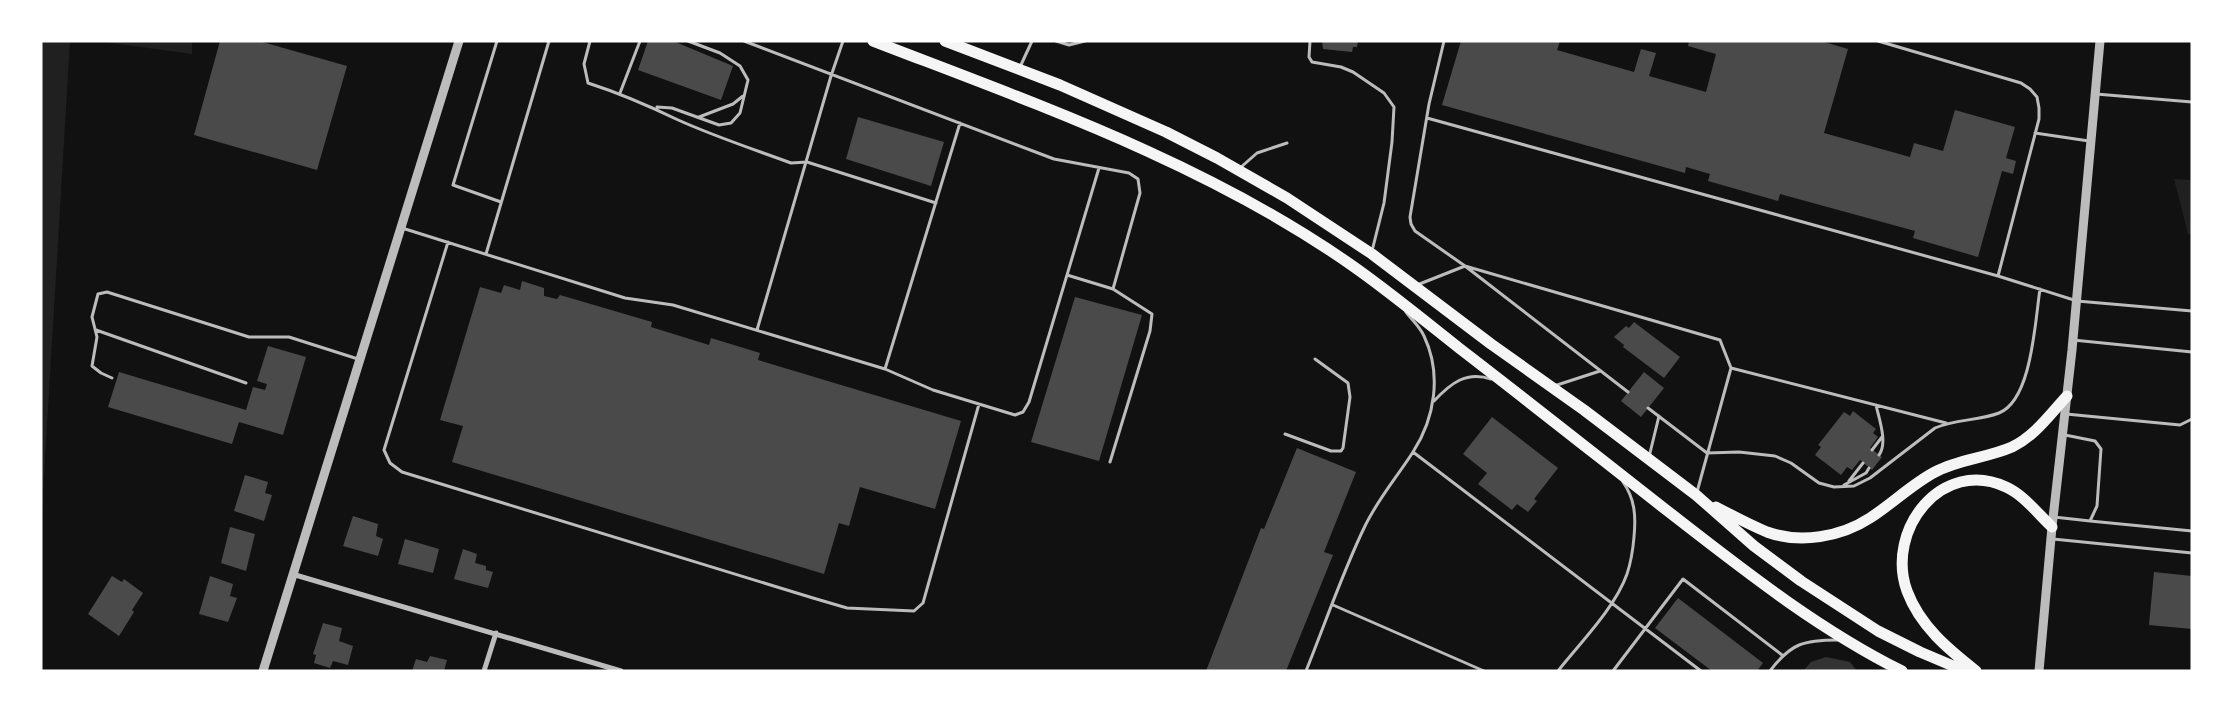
<svg xmlns="http://www.w3.org/2000/svg" width="2233" height="712" font-family="Inter,sans-serif">
  <style>
    .green { fill: #202020 }
    .water { fill: #333 }
    .building { fill: #4a4a4a }
    .lines { fill: none; stroke-linecap: round; stroke-linejoin: round }
    .service { stroke: #bcbcbc; stroke-width: 3 }
    .minor { stroke: #bcbcbc; stroke-width: 5 }
    .tertiary { stroke: #bcbcbc; stroke-width: 9 }
    .trunk { stroke: #f5f5f5; stroke-width: 11 }
  </style>
  <rect width="100%" height="100%" fill="#111"/>
  <path class="green" d="M41,41H70L41,526Z
    M97,41H192V54Z
    M2174,179L2192,180V235L2188,234Z"/>
  <path class="water" d="M1826,657L1850,662L1857,671H1803L1811,662Z"/>
  <path class="building" d="M220,41H259L347,66L317,170L194,135Z
    M648,41H673L733,66L721,100L638,70Z
    M1322,41H1358L1357,47H1353L1352,52L1323,49Z
    M1461,41H1560L1557,50L1634,72L1641,49L1656,53L1649,76L1706,92L1716,54L1688,46L1689,41H1821L1848,49L1824,133L1910,157L1914,143L1943,151L1955,110L2015,127L2006,158L2016,161L2013,174L2002,171L1978,257L1913,238L1915,231L1780,194L1778,201L1708,181L1710,174L1686,167L1685,173L1442,105Z
    M858,117L944,142L931,186L846,159Z
    M522,281L544,288V296L557,299L560,295L652,322L651,327L709,345L711,338L760,353L758,360L961,421L935,509L860,487L849,526L839,523L824,574L452,462L463,426L440,420L480,287L501,293L504,285L520,290Z
    M1075,297L1142,315L1099,461L1031,442Z
    M1634,322L1680,357L1664,378L1623,347L1624,345L1614,337L1626,326L1629,328Z
    M268,346L306,357L283,435L239,422L232,444L108,407L119,372L246,410L253,387L265,390L267,384L257,381Z
    M1644,372L1664,388L1641,417L1621,401Z
    M1853,411L1876,429L1873,433L1878,437L1870,448L1882,457L1872,470L1860,460L1852,470L1847,467L1841,475L1815,455L1821,447L1818,445L1844,412L1850,416Z
    M1492,417L1558,468L1534,499L1537,501L1528,512L1517,504L1512,510L1478,484L1487,473L1463,454Z
    M1297,448L1356,472L1324,552L1333,555L1286,671H1206L1261,528L1264,529Z
    M245,475L268,482L265,493L272,495L264,521L234,511Z
    M353,516L378,524L376,536L383,539L378,556L343,546Z
    M230,527L255,534L246,571L221,563Z
    M405,539L439,549L433,573L398,564Z
    M463,549L477,554L475,563L486,566V570L493,572L488,588L454,579Z
    M2154,572L2192,576V629L2149,625Z
    M112,576L122,582L124,579L143,593L132,610L134,612L119,636L88,614Z
    M210,576L233,584L230,596L237,598L228,622L199,614Z
    M1678,598L1763,663L1757,671H1712L1655,628Z
    M323,623L342,628L339,641L353,646L348,665L333,661L330,668L314,663L316,655L313,654Z
    M430,656L447,660L444,671H412L416,659L427,662Z"/>
  <g class="lines">
    <path class="service" d="M497,41L453,185L501,202
      M590,41L584,64L588,83C619,93 647,105 676,119C713,136 753,149 791,163L807,162L936,203
      M744,41L1054,159L1129,173L1138,179L1140,193L1113,289
      M1056,41L1069,45L1085,41
      M1310,41L1309,57L1312,62L1341,67L1353,72L1384,93L1394,107L1392,142L1384,203L1372,251
      M1444,41L1429,104L1410,217L1411,224L1415,231L1465,266L1628,392
      M1878,41L2021,83L2030,89L2037,97L2039,108V119L1998,276
      M1020,67L1032,41
      M620,93L640,41
      M2096,94L2192,102
      M657,107L672,108L719,125L731,123L740,113L748,80L740,66L720,53L688,41
      M699,117L733,104L743,96
      M1427,118L1998,276L2077,301L2192,311
      M2035,133L2089,141
      M1240,168L1257,153L1287,143
      M402,228L625,298L673,305L885,369L933,390L1015,415L1023,412L1029,402L1099,168
      M448,242L384,450L390,463L402,472L813,598L847,608L914,611L923,603L979,404
      M486,254L549,41
      M1067,275L1113,289L1152,314L1150,331L1110,462
      M1417,285L1465,266L1720,340L1731,368L1946,423
      M96,330L246,383
      M757,330L831,76L843,41
      M2073,340L2192,352
      M885,369L960,123
      M112,378L101,373L92,366L97,337L92,317L98,294L107,292L249,337H289L358,359
      M1554,386L1600,371
      M1434,401C1451,383 1466,371 1491,379
      M1876,405C1879,419 1888,443 1879,455
      M1648,408L1707,453L1739,452L1775,456L1791,463L1819,483L1834,487L1854,486L1870,478L1935,428C1955,419 1978,421 1999,413C2032,400 2035,321 2040,289
      M2066,414L2180,425L2192,419
      M1285,434L1331,451H1341L1343,448L1350,397L1348,383L1315,359
      M1872,450L1882,437
      M1413,452L1701,671
      M1649,457L1659,416
      M1849,481L1863,463
      M1844,485L1866,473L1869,468
      M1697,492L1731,368
      M2054,517L2090,521L2097,506L2101,449L2095,441L2065,435
      M2090,521L2192,531V530
      M2053,539L2192,553
      M1333,605L1484,671
      M1306,671C1325,624 1343,571 1365,526C1378,499 1397,477 1413,452C1435,418 1442,374 1424,336C1420,327 1412,320 1406,312
      M1558,671C1580,643 1615,608 1627,574C1631,562 1633,549 1634,537C1636,516 1635,499 1623,482
      M1613,671L1683,579L1782,655
      M1770,671C1791,643 1804,640 1838,640"/>
    <path class="minor" d="M292,574L621,671
      M484,671L496,633"/>
    <path class="tertiary" d="M263,671L459,41
      M2039,671L2052,527L2072,350L2100,41"/>
    <path class="trunk" d="M873,41C1039,105 1211,165 1357,269C1392,294 1425,321 1459,348C1528,401 1596,455 1665,509C1741,568 1816,628 1902,671
      M945,41L1060,85L1166,132L1217,158L1287,198L1372,254L1491,344L1584,410L1696,495L1754,546L1801,581L1878,631L1920,652L1965,671
      M1716,507C1733,516 1750,525 1767,532C1800,544 1841,537 1870,518C1892,504 1912,484 1935,472C1959,459 1987,458 2012,447C2035,436 2050,414 2067,396
      M1976,671C1948,649 1920,626 1907,591C1885,530 1942,457 2006,487C2024,495 2038,514 2052,527"/>
  </g>
  <rect width="2233" height="712" fill="none" stroke="#ffffff" stroke-width="85"/>
</svg>
